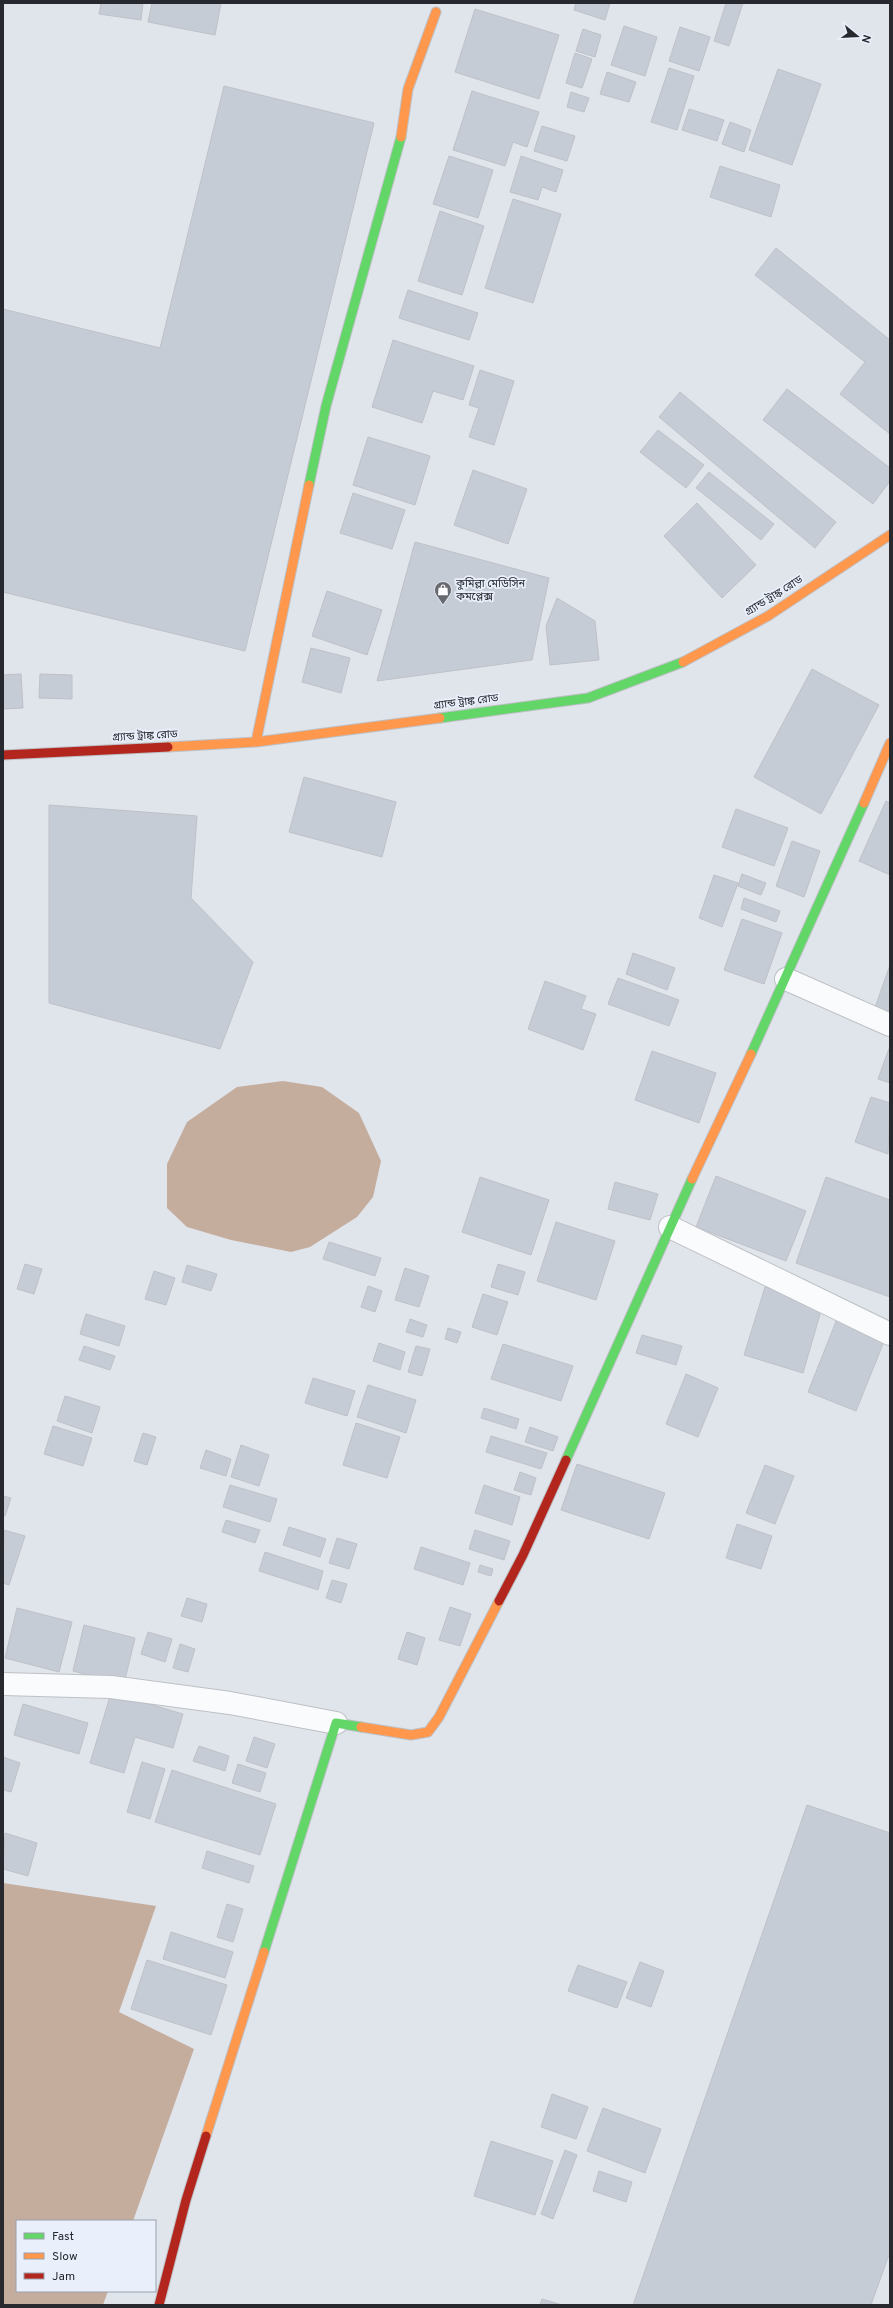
<svg xmlns="http://www.w3.org/2000/svg" width="893" height="2308" font-family="Overpass,'Noto Sans Bengali',sans-serif">
  <style>
    .water { fill: #c5ad9e }
    .building { fill: #c6ccd6; stroke: #bec1c7 }
    .lines { fill: none; stroke-linecap: round; stroke-linejoin: round }
    .street-casing { stroke: #bdc0c5; stroke-width: 24 }
    .fast-casing { stroke: #bdc0c5; stroke-width: 11 }
    .slow-casing { stroke: #bdc0c5; stroke-width: 11 }
    .jam-casing { stroke: #bdc0c5; stroke-width: 11 }
    .street { stroke: #fafbfc; stroke-width: 22 }
    .fast { stroke: #63d668; stroke-width: 9 }
    .slow { stroke: #ff974d; stroke-width: 9 }
    .jam { stroke: #b3261e; stroke-width: 9 }
    .labels { text-anchor: middle; dominant-baseline: central; stroke-width: 3.5; stroke-linejoin: round; paint-order: stroke }
    .poi-label { font-size: 11px; fill: #27292e; stroke: #e9f0fc; text-anchor: start }
    .street-label { font-size: 11px; fill: #27292e; stroke: #e9f0fc }
  </style>
  <rect width="100%" height="100%" fill="#e0e4eb"/>
  <path class="water" d="M283,1081L322,1087L359,1113L381,1161L373,1197L357,1217L310,1247L291,1252L231,1240L187,1227L167,1208V1164L187,1122L237,1087Z
    M3,1883L156,1906L119,2012L194,2049L133,2221H17V2291H108L103,2305H3Z"/>
  <path class="building" d="M101,3H143L141,20L99,14Z
    M152,3H221L215,35L148,22Z
    M576,3H610L605,20L574,10Z
    M726,3H743L729,46L714,41Z
    M475,9L559,35L539,99L455,72Z
    M624,26L657,37L645,76L611,65Z
    M680,27L710,37L699,71L669,61Z
    M583,29L601,35L595,57L576,51Z
    M575,53L592,59L582,88L566,83Z
    M669,68L694,76L677,130L651,122Z
    M778,69L821,84L792,165L749,150Z
    M607,72L636,82L629,102L600,94Z
    M224,86L374,123L245,651L3,592V309L160,348Z
    M472,91L539,112L527,147L513,142L505,166L453,150Z
    M571,92L589,98L584,112L567,107Z
    M689,109L724,120L717,141L682,130Z
    M730,122L751,130L744,152L722,144Z
    M542,126L575,136L567,161L534,151Z
    M449,156L493,170L478,218L433,204Z
    M521,156L563,170L556,192L542,187L538,200L510,192Z
    M720,166L780,185L771,217L710,197Z
    M513,199L561,214L533,303L485,288Z
    M440,211L484,226L462,295L418,281Z
    M776,248L890,340V434L840,394L865,362L755,275Z
    M408,290L478,313L469,340L399,318Z
    M393,340L474,366L463,400L433,391L422,423L372,407Z
    M480,370L514,381L494,445L469,437L479,408L469,405Z
    M787,389L890,468V481L873,504L763,420Z
    M680,392L836,522L815,548L659,417Z
    M658,430L704,465L686,488L640,452Z
    M368,437L430,456L415,505L353,485Z
    M473,470L527,489L508,544L454,525Z
    M709,472L774,524L761,540L696,488Z
    M353,493L405,510L392,549L340,533Z
    M697,503L756,565L722,598L664,536Z
    M415,542L549,578L532,660L377,681Z
    M327,591L382,610L367,655L312,636Z
    M557,598L595,621L599,660L550,665L546,626Z
    M311,648L350,658L341,693L302,682Z
    M812,669L879,705L821,814L754,777Z
    M21,674L23,708L3,709V675Z
    M40,674L72,675V699L39,698Z
    M304,777L396,802L382,857L289,832Z
    M886,801L890,803V875L859,861Z
    M49,805L197,816L191,898L253,962L220,1049L49,1003Z
    M736,809L788,828L774,866L722,847Z
    M792,841L820,851L804,897L776,886Z
    M742,874L766,883L761,895L738,886Z
    M714,875L738,883L722,927L699,918Z
    M744,898L780,911L776,922L741,909Z
    M742,919L782,933L764,984L724,970Z
    M633,953L675,968L667,990L626,974Z
    M890,965V1022L872,1016Z
    M618,978L679,1000L669,1026L608,1004Z
    M545,981L586,996L581,1009L596,1014L583,1050L528,1029Z
    M890,1046V1083L878,1079Z
    M652,1051L716,1073L699,1123L635,1100Z
    M871,1097L890,1103L888,1154L855,1142Z
    M716,1176L806,1211L786,1261L696,1227Z
    M480,1177L549,1200L531,1255L462,1232Z
    M826,1177L890,1200V1297L796,1263Z
    M615,1182L658,1194L650,1220L608,1209Z
    M556,1222L615,1241L596,1300L537,1281Z
    M329,1242L381,1258L375,1276L323,1259Z
    M25,1264L42,1269L34,1294L17,1289Z
    M498,1264L525,1272L518,1295L491,1287Z
    M187,1265L217,1274L211,1291L182,1282Z
    M405,1268L429,1276L419,1307L395,1300Z
    M154,1271L175,1278L166,1305L145,1299Z
    M368,1286L382,1291L375,1312L361,1307Z
    M765,1287L823,1304L803,1373L744,1355Z
    M483,1294L508,1302L497,1335L472,1327Z
    M86,1314L125,1326L119,1346L80,1334Z
    M410,1319L427,1325L423,1337L406,1332Z
    M837,1319L885,1339L856,1411L808,1392Z
    M448,1328L461,1332L457,1343L445,1339Z
    M642,1335L682,1346L676,1365L636,1353Z
    M379,1343L405,1352L400,1370L373,1361Z
    M503,1344L573,1366L561,1401L491,1379Z
    M84,1346L115,1356L110,1370L79,1360Z
    M416,1346L430,1349L422,1376L408,1372Z
    M686,1374L718,1388L698,1437L666,1424Z
    M313,1378L355,1391L347,1416L305,1403Z
    M368,1385L416,1400L406,1433L357,1417Z
    M65,1396L100,1407L92,1433L57,1421Z
    M484,1408L519,1419L516,1429L481,1418Z
    M356,1423L400,1437L387,1478L343,1465Z
    M53,1426L92,1438L83,1466L44,1454Z
    M530,1427L558,1437L553,1451L525,1442Z
    M143,1433L156,1437L147,1465L134,1461Z
    M491,1436L547,1453L541,1469L486,1452Z
    M241,1445L269,1455L259,1486L231,1477Z
    M206,1450L231,1459L226,1476L200,1468Z
    M577,1464L665,1493L649,1539L561,1510Z
    M765,1465L794,1476L775,1524L746,1513Z
    M520,1472L536,1478L531,1495L514,1490Z
    M230,1485L277,1499L270,1522L223,1507Z
    M484,1485L520,1497L512,1525L475,1513Z
    M3,1496L11,1498L5,1516L3,1515Z
    M226,1520L260,1530L255,1543L222,1532Z
    M737,1524L772,1536L761,1569L726,1558Z
    M289,1527L326,1539L320,1557L283,1545Z
    M4,1530L25,1536L9,1585L3,1583Z
    M475,1530L510,1541L504,1560L469,1549Z
    M337,1538L357,1544L349,1569L329,1563Z
    M421,1547L470,1563L463,1585L414,1569Z
    M265,1552L323,1571L318,1590L259,1571Z
    M480,1565L493,1569L491,1576L478,1572Z
    M332,1580L347,1584L341,1603L326,1598Z
    M187,1598L207,1604L202,1622L181,1616Z
    M450,1607L471,1614L460,1646L439,1640Z
    M17,1608L72,1622L59,1672L5,1658Z
    M84,1625L135,1638L124,1684L73,1671Z
    M148,1632L172,1639L165,1662L141,1654Z
    M407,1632L425,1638L417,1665L398,1659Z
    M180,1644L195,1649L188,1672L173,1668Z
    M111,1693L183,1714L173,1748L135,1737L124,1773L90,1763Z
    M23,1704L88,1723L79,1754L14,1735Z
    M254,1737L275,1744L267,1768L246,1761Z
    M199,1746L229,1756L225,1771L193,1761Z
    M3,1757L20,1763L11,1792L3,1790Z
    M142,1762L165,1769L150,1819L127,1812Z
    M238,1764L266,1773L260,1792L232,1783Z
    M172,1770L276,1804L260,1855L155,1822Z
    M807,1805L890,1833V2252L871,2305H633Z
    M5,1833L37,1843L28,1876L3,1869Z
    M207,1851L254,1866L249,1883L202,1868Z
    M227,1904L243,1909L233,1942L217,1937Z
    M171,1932L233,1952L225,1978L163,1959Z
    M147,1960L227,1985L211,2035L131,2009Z
    M640,1962L664,1971L651,2007L626,1998Z
    M578,1965L627,1982L617,2008L568,1991Z
    M552,2094L588,2107L576,2139L541,2127Z
    M603,2108L661,2129L645,2173L587,2151Z
    M491,2141L553,2161L535,2215L474,2196Z
    M565,2150L577,2155L553,2219L541,2214Z
    M599,2171L632,2182L626,2202L593,2191Z
    M542,2299L562,2305H540Z"/>
  <g class="lines">
    <defs>
      <path id="street" d="M786,979L890,1025
        M670,1227L890,1334
        M3,1684L111,1687L230,1703L336,1723"/>
      <path id="fast" d="M309,485L326,406L401,137
        M440,718L588,698L683,662
        M751,1054L864,803
        M566,1460L692,1179
        M264,1952L336,1723L361,1727"/>
      <path id="slow" d="M401,137L408,89L436,12
        M683,662L768,616L890,535
        M256,742L309,485
        M168,747L256,742L440,718
        M864,803L890,743
        M692,1179L751,1054
        M361,1727L411,1735L428,1732L439,1717L499,1601
        M206,2136L264,1952"/>
      <path id="jam" d="M3,755L168,747
        M499,1601L523,1555L566,1460
        M159,2305L186,2200L206,2136"/>
    </defs>
    <use href="#street" class="street-casing"/>
    <use href="#fast" class="fast-casing"/>
    <use href="#slow" class="slow-casing"/>
    <use href="#jam" class="jam-casing"/>
    <use href="#street" class="street"/>
    <use href="#fast" class="fast"/>
    <use href="#slow" class="slow"/>
    <use href="#jam" class="jam"/>
  </g>
  <defs>
    <symbol id="shop-pin" viewBox="-11 -11 22 30"><path d="M0 17L-7.5 6A9.5 9.5 0 1 1 7.5 6Z" fill="#686a70" stroke="#e9f0fc"/><path d="M-5-2.5h2.3a2.7 3.5 0 0 1 5.4 0H5L5.5 6h-11ZM-1.5-2.5h3a1.5 2.3 0 0 0-3 0Z" fill="#fff"/></symbol>
  </defs>
  <g fill-rule="evenodd">
    <use href="#shop-pin" x="433" y="580" width="20" height="27"/>
  </g>
  <g class="labels">
    <g class="poi-label">
      <text x="456" y="584">কুমিল্লা মেডিসিন<tspan x="456" dy="13">কমপ্লেক্স</tspan></text>
    </g>
    <g class="street-label">
      <text transform="translate(774 596) rotate(-32)">গ্র্যান্ড ট্রাঙ্ক রোড</text>
      <text transform="translate(466 702) rotate(-7)">গ্র্যান্ড ট্রাঙ্ক রোড</text>
      <text transform="translate(145 736) rotate(-3)">গ্র্যান্ড ট্রাঙ্ক রোড</text>
    </g>
  </g>
  <rect width="893" height="2308" fill="none" stroke="#27292e" stroke-width="8"/>
  <rect x="16" y="2220" width="140" height="72" fill="#e9f0fc" stroke="#9ba0aa"/>
  <rect x="24" y="2233" width="20" height="6" fill="#63d668" stroke="#9ba0aa"/>
  <text x="52" y="2240" font-size="12" fill="#27292e">Fast</text>
  <rect x="24" y="2253" width="20" height="6" fill="#ff974d" stroke="#9ba0aa"/>
  <text x="52" y="2260" font-size="12" fill="#27292e">Slow</text>
  <rect x="24" y="2273" width="20" height="6" fill="#b3261e" stroke="#9ba0aa"/>
  <text x="52" y="2280" font-size="12" fill="#27292e">Jam</text>
  <g transform="translate(857 36) rotate(108)" stroke="#e9f0fc" stroke-width="3" paint-order="stroke">
  <path d="M0-3L7 15L0 10L-7 15Z" fill="#27292e"/>
  <text y="-6" font-size="11" font-weight="bold" text-anchor="middle" fill="#27292e">N</text>
  </g>
</svg>
